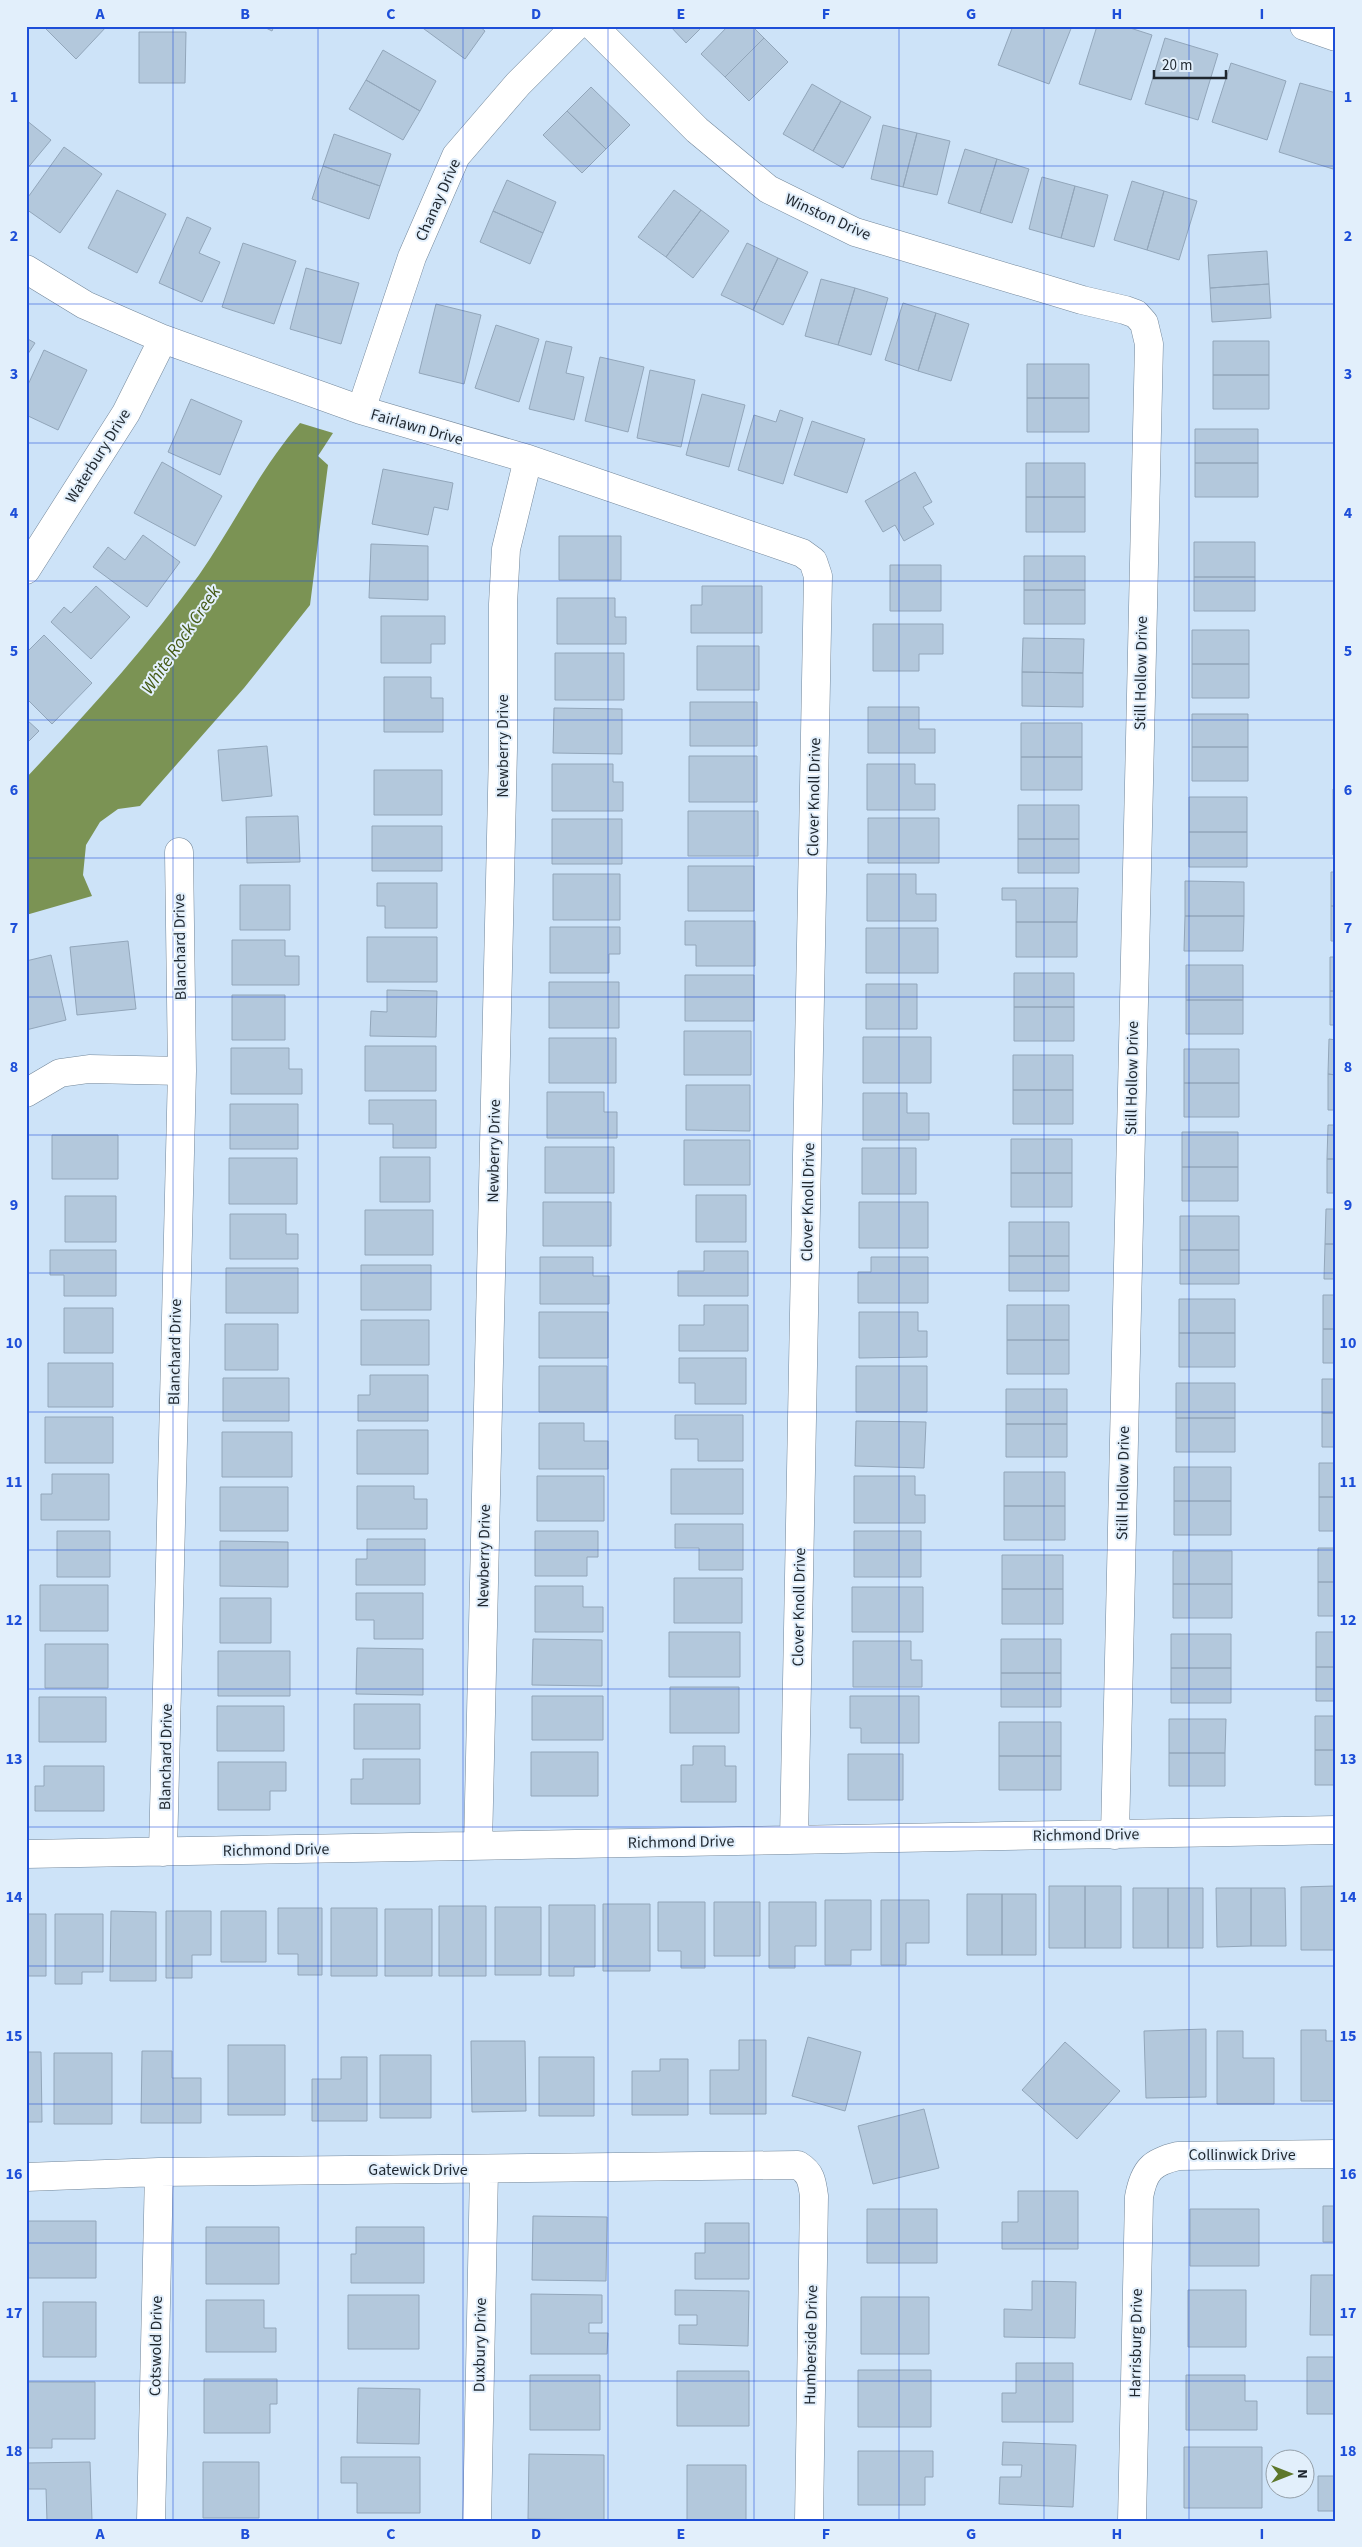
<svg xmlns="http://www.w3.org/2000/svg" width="1362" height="2547" font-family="'Source Sans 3',sans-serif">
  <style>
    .water { fill: #7b9354 }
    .building { fill: #b3c8dc; stroke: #92a6ba }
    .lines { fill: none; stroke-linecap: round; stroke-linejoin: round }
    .minor-casing { stroke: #73879a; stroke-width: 29 }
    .minor { stroke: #fff; stroke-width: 28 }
    .grid { fill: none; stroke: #1d4ed8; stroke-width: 1; stroke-opacity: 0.55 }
    .labels { text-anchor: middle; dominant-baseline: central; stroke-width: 4; stroke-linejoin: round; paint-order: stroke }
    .street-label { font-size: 16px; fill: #1f272f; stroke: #e2effb }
    .water-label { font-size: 18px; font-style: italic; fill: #435914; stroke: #e2effb }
    .neatline { fill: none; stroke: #1d4ed8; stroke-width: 2 }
    .grid-label { font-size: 16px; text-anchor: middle; font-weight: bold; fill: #1d4ed8 }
  </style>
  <rect width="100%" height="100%" fill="#cde3f8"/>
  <path class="water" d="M300,423L333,433L318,456L328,465L310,605L244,688L140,806L118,809L100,822L86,845L83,875L92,896L26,915V778C87,713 147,647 199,575C234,525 260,469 300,423Z"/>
  <path class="building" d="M43,26H107L76,59Z
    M262,26H274L272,31Z
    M420,26H479L485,31L465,59Z
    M670,26H703L686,43Z
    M728,26H752L764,38L725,77L701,54Z
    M1013,26H1072L1049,84L998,65Z
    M1097,26H1124L1152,35L1131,100L1079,84Z
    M139,32H186L185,83H139Z
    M764,38L788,62L749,101L725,77Z
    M1165,38L1218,54L1198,120L1145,104Z
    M383,50L436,81L420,111L366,80Z
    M1231,63L1286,81L1267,140L1212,122Z
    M366,80L420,111L403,140L349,109Z
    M1300,83L1336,93V159L1333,169L1279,152Z
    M812,84L841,101L813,151L783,134Z
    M591,87L630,125L606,149L567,111Z
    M841,101L871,117L843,168L813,151Z
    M567,111L606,149L582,173L543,135Z
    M26,120L51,140L26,170Z
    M883,125L917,133L903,187L871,179Z
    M917,133L950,141L937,195L903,187Z
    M334,134L391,154L380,186L323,166Z
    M64,147L102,174L60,233L26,209V200Z
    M965,149L997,159L980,213L948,203Z
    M997,159L1029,169L1012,223L980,213Z
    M323,166L380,186L369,219L312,199Z
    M1042,177L1075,186L1061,238L1029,229Z
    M507,180L556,202L543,233L493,211Z
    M1132,181L1164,191L1147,250L1114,240Z
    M1075,186L1108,195L1094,247L1061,238Z
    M117,190L166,214L137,273L88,248Z
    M674,190L701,210L666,257L638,237Z
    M1164,191L1197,201L1179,260L1147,250Z
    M701,210L729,231L693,278L666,257Z
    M493,211L543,233L530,264L480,242Z
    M187,217L211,228L199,253L220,262L202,302L159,283Z
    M243,243L296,261L274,324L222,307Z
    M747,243L778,258L753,310L721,295Z
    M1267,251L1269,284L1210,288L1208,255Z
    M778,258L808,272L783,325L753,310Z
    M306,268L359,283L341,344L290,329Z
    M821,279L855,288L838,345L805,336Z
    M1269,284L1271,318L1212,322L1210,288Z
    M855,288L888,298L871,355L838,345Z
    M903,303L936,313L918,371L885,360Z
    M436,304L481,315L464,384L419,373Z
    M936,313L969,324L951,381L918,371Z
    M496,325L539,339L519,402L475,388Z
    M26,338L35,343L26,357Z
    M546,341L572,347L566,373L584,377L574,420L529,409Z
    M1213,341H1269V375H1213Z
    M44,350L87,370L58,430L26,415V389Z
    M600,357L644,367L628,432L585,421Z
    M1027,364H1089V398H1027Z
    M650,370L695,380L681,447L637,438Z
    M1213,375H1269V409H1213Z
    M702,394L745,405L729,467L686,455Z
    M1027,398H1089V432H1027Z
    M191,399L242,421L220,475L168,452Z
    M780,410L803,418L783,484L738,470L754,415L776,422Z
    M812,421L865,439L847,493L794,475Z
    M1195,429H1258V463H1195Z
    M162,462L222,496L195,546L134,513Z
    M1026,463H1085V497H1026Z
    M1195,463H1258V497H1195Z
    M383,469L453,483L448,510L434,507L428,535L372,524Z
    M915,472L932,502L923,507L934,524L904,541L895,525L883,532L865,501Z
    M1026,497H1085V532H1026Z
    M143,535L180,562L147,607L93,567L108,547L125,560Z
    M559,536H621V580H559Z
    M1194,542H1255V577H1194Z
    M371,544L428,546V600L369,598Z
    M1024,556H1085V590H1024Z
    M890,565H941V611H890Z
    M1194,577H1255V611H1194Z
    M96,586L130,617L91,659L51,622L64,607L71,613Z
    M702,586H762V633H691V605H702Z
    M1024,590H1085V624H1024Z
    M557,598H615V617H626V644H557Z
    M381,616H445V644H431V663H381Z
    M873,624H943V654H919V671H873Z
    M1192,630H1249V664H1192Z
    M44,635L92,683L52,724L26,698V653Z
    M1023,638L1084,639L1083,673L1022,672Z
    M697,646H759V690H697Z
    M555,653H624V700H555Z
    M1192,664H1249V698H1192Z
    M1022,672L1083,673V707L1022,706Z
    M384,677H431V698H443V732H384Z
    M690,702H757V746H690Z
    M1334,703H1336V737H1334Z
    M868,707H919V729H935V753H868Z
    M554,708L622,709V754L553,753Z
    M1192,714H1248V747H1192Z
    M26,719L39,731L26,744Z
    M1021,723H1082V757H1021Z
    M1334,737H1336V770H1334Z
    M267,746L272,796L222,801L218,750Z
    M1192,747H1248V781H1192Z
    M689,756H757V802H689Z
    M1021,757H1082V790H1021Z
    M552,764H613V782H623V811H552Z
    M867,764H915V784H935V810H867Z
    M374,770H442V815H374Z
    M1333,789H1336V822H1333Z
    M1189,797H1247V832H1189Z
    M1018,805H1079V839H1018Z
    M688,811H758V856H688Z
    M298,816L300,862L247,863L246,817Z
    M868,818H939V863H868Z
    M552,819H622V864H552Z
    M1333,822H1336V855H1333Z
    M372,826H442V871H372Z
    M1189,832H1247V867H1189Z
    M1018,839H1079V873H1018Z
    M688,866H754V911H688Z
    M1331,872H1336V906H1331Z
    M553,874H620V920H553Z
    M867,874H916V894H936V921H867Z
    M1185,881L1244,882V916H1185Z
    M377,883H437V928H385V906H377Z
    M240,885H290V930H240Z
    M1002,888H1078L1077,922H1016V900H1002Z
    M1331,906H1336V941H1331Z
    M1185,916H1244L1243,951H1184Z
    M685,921H755V966H696V945H685Z
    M1016,922H1077V957H1016Z
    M550,927H620V954H609V973H550Z
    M866,928H938V973H866Z
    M367,937H437V982H367Z
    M232,940H285V956H299V985H232Z
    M128,941L136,1009L77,1015L70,947Z
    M51,955L66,1020L26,1030V961Z
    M1330,957H1336V991H1330Z
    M1186,965H1243V1000H1186Z
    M1014,973H1074V1007H1014Z
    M685,975H754V1021H685Z
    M549,982H619V1028H549Z
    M866,984H917V1029H866Z
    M387,990L437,991L436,1037L370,1036L371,1011L387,1012Z
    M1330,991H1336V1025H1330Z
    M232,995H285V1040H232Z
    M1186,1000H1243V1034H1186Z
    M1014,1007H1074V1041H1014Z
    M684,1031H751V1075H684Z
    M863,1037H931V1083H863Z
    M549,1038H616V1083H549Z
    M1329,1039L1336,1040V1075L1328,1074Z
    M365,1046H436V1091H365Z
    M231,1048H289V1069H302V1094H231Z
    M1184,1049H1239V1083H1184Z
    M1013,1055H1073V1090H1013Z
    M1328,1074L1336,1075V1110H1328Z
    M1184,1083H1239V1117H1184Z
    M686,1085H750V1131L686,1130Z
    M1013,1090H1073V1124H1013Z
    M547,1092H604V1112H617V1138H547Z
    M863,1093H907V1113H929V1140H863Z
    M369,1100H436V1148H393V1124H369Z
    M230,1104H298V1149H230Z
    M1328,1125H1336V1159H1327Z
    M1182,1132H1238V1167H1182Z
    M52,1135H118V1179H52Z
    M1011,1139H1072V1173H1011Z
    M684,1140H750V1185H684Z
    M545,1147H614V1193H545Z
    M862,1148H916V1194H862Z
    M380,1157H430V1202H380Z
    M229,1158H297V1204H229Z
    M1327,1159H1336V1193H1327Z
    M1182,1167H1238V1201H1182Z
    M1011,1173H1072V1207H1011Z
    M696,1195H746V1242H696Z
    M65,1196H116V1242H65Z
    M543,1202H611V1246H543Z
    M859,1202H928V1248H859Z
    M1326,1209H1336V1244H1325Z
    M365,1210H433V1255H365Z
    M230,1214H286V1234H298V1259H230Z
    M1180,1216H1239V1250H1180Z
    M1009,1222H1069V1256H1009Z
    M1325,1244H1336V1279H1324Z
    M50,1250H116V1296H64V1275H50Z
    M1180,1250H1239V1284H1180Z
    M704,1251H748V1296H678V1271H704Z
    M1009,1256H1069V1291H1009Z
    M540,1257H593V1276H609V1304H540Z
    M871,1257H928V1303H858V1272H871Z
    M361,1265H431V1310H361Z
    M226,1268H298V1313H226Z
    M1323,1295H1336V1329H1323Z
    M1179,1299H1235V1333H1179Z
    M704,1305H748V1351H679V1325H704Z
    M1007,1305H1069V1340H1007Z
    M64,1308H113V1353H64Z
    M539,1312H608V1358H539Z
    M859,1312H918V1331H927V1357L859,1358Z
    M361,1320H429V1365H361Z
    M225,1324H278V1370H225Z
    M1323,1329H1336V1363H1323Z
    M1179,1333H1235V1367H1179Z
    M1007,1340H1069V1374H1007Z
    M679,1358H746V1404H695V1383H679Z
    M48,1363H113V1407H48Z
    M539,1366H607V1412H539Z
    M856,1366H927V1412H856Z
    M370,1375H428V1421H358V1395H370Z
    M223,1378H289V1421H223Z
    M1322,1379H1336V1413H1322Z
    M1176,1383H1235V1418H1176Z
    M1006,1389H1067V1424H1006Z
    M1322,1413H1336V1447H1322Z
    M675,1415H743V1461H698V1439H675Z
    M45,1417H113V1463H45Z
    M1176,1418H1235V1452H1176Z
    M856,1421L926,1422L924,1468L855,1466Z
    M539,1423H584V1441H608V1469H539Z
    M1006,1424H1067V1457H1006Z
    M357,1430H428V1474H357Z
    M222,1432H292V1477H222Z
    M1319,1463H1336V1497H1319Z
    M1174,1467H1231V1501H1174Z
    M671,1469H743V1514H671Z
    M1004,1472H1065V1506H1004Z
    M52,1474H109V1520H41V1494H52Z
    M537,1476H604V1521H537Z
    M854,1476H915V1495H925V1523H854Z
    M357,1486H414V1499H427V1529H357Z
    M220,1487H288V1531H220Z
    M1319,1497H1336V1531H1319Z
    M1174,1501H1231V1535H1174Z
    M1004,1506H1065V1540H1004Z
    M675,1524H743V1570H699V1548H675Z
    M57,1531H110V1577H57Z
    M535,1531H598V1557H587V1576H535Z
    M854,1531H921V1577H854Z
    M367,1539H425V1585H356V1559H367Z
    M220,1541L288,1542V1587L220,1586Z
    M1318,1548H1336V1582H1318Z
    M1173,1551H1232V1584H1173Z
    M1002,1555H1063V1589H1002Z
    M674,1578H742V1623H674Z
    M1318,1582H1336V1616H1318Z
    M1173,1584H1232V1618H1173Z
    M40,1585H108V1631H40Z
    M535,1586H583V1607H603V1632H535Z
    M852,1587H923V1632H852Z
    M1002,1589H1063V1624H1002Z
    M356,1593H423V1639H374V1620H356Z
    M220,1598H271V1643H220Z
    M669,1632H740V1677H669Z
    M1316,1632H1336V1667H1316Z
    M1171,1634H1231V1668H1171Z
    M533,1639L602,1640V1686L532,1685Z
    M1001,1639H1061V1673H1001Z
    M853,1641H911V1660H922V1687H853Z
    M45,1644H108V1688H45Z
    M357,1648L423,1649V1695L356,1694Z
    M218,1651H290V1696H218Z
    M1316,1667H1336V1701H1316Z
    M1171,1668H1231V1703H1171Z
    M1001,1673H1061V1707H1001Z
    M670,1687H739V1733H670Z
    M532,1696H603V1740H532Z
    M850,1696H919V1743H861V1728H850Z
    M39,1697H106V1742H39Z
    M354,1704H420V1749H354Z
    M217,1706H284V1751H217Z
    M1315,1716H1336V1750H1315Z
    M1169,1719H1226L1225,1753H1169Z
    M999,1722H1061V1756H999Z
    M693,1746H725V1766H736V1802H681V1765H693Z
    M1315,1750H1336V1785H1315Z
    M531,1752H598V1796H531Z
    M1169,1753H1225V1786H1169Z
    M848,1754H903V1800H848Z
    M999,1756H1061V1790H999Z
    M363,1759H420V1804H351V1779H363Z
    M218,1762H286V1791H270V1810H218Z
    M44,1766H104V1811H35V1786H44Z
    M1049,1886H1085V1948H1049Z
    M1085,1886H1121V1948H1085Z
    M1334,1886H1336V1950H1335Z
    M1334,1886L1335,1950H1301V1887Z
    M1133,1888H1168V1948H1133Z
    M1168,1888H1203V1948H1168Z
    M1216,1888H1251V1946L1217,1947Z
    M1251,1888H1285L1286,1946H1251Z
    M967,1894H1002V1955H967Z
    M1002,1894H1036V1955H1002Z
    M825,1900H871V1950H851V1965H825Z
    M881,1900H929V1943H906V1965H881Z
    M658,1902H705V1968H681V1951H658Z
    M714,1902H760V1956H714Z
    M769,1902H816V1946H795V1968H769Z
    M603,1904H650V1971H603Z
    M549,1905H595V1967H574V1976H549Z
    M439,1906H486V1976H439Z
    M495,1907H541V1975H495Z
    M278,1908H322V1975H298V1954H278Z
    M331,1908H377V1976H331Z
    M385,1909H432V1976H385Z
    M111,1911L156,1912V1981H110Z
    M166,1911H211V1955H192V1978H166Z
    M221,1911H266V1962H221Z
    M26,1914H46V1976H26Z
    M55,1914H103V1972H82V1984H55Z
    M1206,2029V2097L1146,2098L1144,2031Z
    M1301,2030H1326V2041H1336V2101H1301Z
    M1217,2031H1243V2058H1274V2104H1217Z
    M808,2037L861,2052L845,2111L792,2096Z
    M739,2040H766V2114H710V2070H739Z
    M471,2041H525L526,2111L472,2112Z
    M1065,2042L1120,2091L1077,2139L1022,2090Z
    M228,2045H285V2115H228Z
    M142,2051H172V2078H201V2123H141Z
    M26,2052H41L42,2122H26Z
    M54,2053H112V2124H54Z
    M380,2055H431V2118H380Z
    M341,2057H367V2121H312V2079H341Z
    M539,2057H594V2116H539Z
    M660,2059H688V2115H632V2071H660Z
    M924,2109L939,2168L873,2184L858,2126Z
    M1018,2191H1078V2249H1002V2222H1018Z
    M1323,2206H1336V2242H1323Z
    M867,2209H937V2263H867Z
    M1190,2209H1259V2266H1190Z
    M533,2216L607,2217L606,2281L532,2280Z
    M27,2221H96V2278H27Z
    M705,2223H749V2279H695V2253H705Z
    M206,2227H279V2284H206Z
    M356,2227H424V2283H351V2254H356Z
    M1311,2275H1336V2335H1310Z
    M1032,2281L1076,2282L1075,2338L1004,2337V2309L1032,2310Z
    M675,2290L749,2291L748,2346L679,2344V2325H697V2315H675Z
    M1188,2290H1246V2347H1188Z
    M531,2294L602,2295V2323H589V2333H608L607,2354H531Z
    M348,2295H419V2349H348Z
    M861,2297H929V2354H861Z
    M206,2300H264V2328H276V2352H206Z
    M43,2302H96V2357H43Z
    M1307,2357H1336V2414H1307Z
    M1016,2363H1073V2422H1002V2393H1016Z
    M858,2370H931V2427H858Z
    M677,2371H749V2426H677Z
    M530,2375H600V2430H530Z
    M1186,2375H1245V2401H1257V2430H1186Z
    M204,2379H277V2404H270V2433H204Z
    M26,2382H95V2439H52V2448H26Z
    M358,2388L420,2389L419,2444L357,2443Z
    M1003,2442L1076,2445L1073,2507L999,2504L1000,2477H1021L1022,2465H1002Z
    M1184,2447H1262V2508H1184Z
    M858,2451H933V2477H925V2505H858Z
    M529,2454L604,2455V2520L528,2519Z
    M341,2457H420V2513H357V2483H341Z
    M90,2462L92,2520L47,2521L46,2489H26V2463Z
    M203,2462H259V2518H203Z
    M687,2465H746V2521H687Z
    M1318,2476H1336V2511H1318Z"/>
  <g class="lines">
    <defs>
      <path id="minor" d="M593,26L697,130L768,189L855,232L1082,300L1125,310L1136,314L1144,323L1149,344L1115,1835
        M1304,26L1336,37
        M26,269L85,305L163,339L361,410L528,459L802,553L813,561L818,576L794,1840
        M361,410L412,257L456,156L518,84L576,26
        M26,570L126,413L163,339
        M26,1093L60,1073L89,1069L182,1071
        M478,1846L503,749V604L506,549L528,459
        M163,1852L182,1071L179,852
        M26,1854L1336,1830
        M26,2177L159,2172L798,2165C811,2173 812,2181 814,2196L809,2521
        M151,2521L159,2172
        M477,2521L484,2170
        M1132,2521L1139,2197C1144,2170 1152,2162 1178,2156L1336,2154"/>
    </defs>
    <use href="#minor" class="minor-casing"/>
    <use href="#minor" class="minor"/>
  </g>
  <path class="grid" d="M173,26V2521M318,26V2521M463,26V2521M608,26V2521M754,26V2521M899,26V2521M1044,26V2521M1189,26V2521M26,166H1336M26,304H1336M26,443H1336M26,581H1336M26,720H1336M26,858H1336M26,997H1336M26,1135H1336M26,1273H1336M26,1412H1336M26,1550H1336M26,1689H1336M26,1827H1336M26,1966H1336M26,2104H1336M26,2243H1336M26,2381H1336"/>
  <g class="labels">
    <g class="street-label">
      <text transform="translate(438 200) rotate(-66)">Chanay Drive</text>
      <text transform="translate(828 217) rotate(24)">Winston Drive</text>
      <text transform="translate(417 427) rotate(16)">Fairlawn Drive</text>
      <text transform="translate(98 456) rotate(-58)">Waterbury Drive</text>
      <text transform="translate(1141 673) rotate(-89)">Still Hollow Drive</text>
      <text transform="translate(503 746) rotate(-90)">Newberry Drive</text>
      <text transform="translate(814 797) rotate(-89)">Clover Knoll Drive</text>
      <text transform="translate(180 947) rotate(-91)">Blanchard Drive</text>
      <text transform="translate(1132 1078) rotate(-89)">Still Hollow Drive</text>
      <text transform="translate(494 1151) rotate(-89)">Newberry Drive</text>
      <text transform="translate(808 1202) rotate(-89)">Clover Knoll Drive</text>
      <text transform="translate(175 1352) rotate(-89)">Blanchard Drive</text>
      <text transform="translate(1123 1483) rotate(-89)">Still Hollow Drive</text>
      <text transform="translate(484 1556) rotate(-89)">Newberry Drive</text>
      <text transform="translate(799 1607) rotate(-89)">Clover Knoll Drive</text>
      <text transform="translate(166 1757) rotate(-89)">Blanchard Drive</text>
      <text transform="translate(1086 1835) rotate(-1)">Richmond Drive</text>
      <text transform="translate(681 1842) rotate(-1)">Richmond Drive</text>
      <text transform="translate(276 1850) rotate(-1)">Richmond Drive</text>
      <text x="1242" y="2155">Collinwick Drive</text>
      <text x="418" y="2170">Gatewick Drive</text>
      <text transform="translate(1136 2343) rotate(-89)">Harrisburg Drive</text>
      <text transform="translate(480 2345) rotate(-89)">Duxbury Drive</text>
      <text transform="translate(811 2345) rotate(-89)">Humberside Drive</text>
      <text transform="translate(156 2346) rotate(-89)">Cotswold Drive</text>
    </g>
    <g class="water-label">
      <text transform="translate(181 640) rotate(-56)">White Rock Creek</text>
    </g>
  </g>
  <rect width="1362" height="2547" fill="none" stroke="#e2effb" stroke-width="55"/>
  <g transform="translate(1290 2474) rotate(90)"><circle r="24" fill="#e2effb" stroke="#949fa9"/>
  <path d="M0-4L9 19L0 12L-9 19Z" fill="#5d772a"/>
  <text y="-8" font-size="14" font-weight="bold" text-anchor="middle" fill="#1f272f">N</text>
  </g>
  <path d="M1154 70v8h72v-8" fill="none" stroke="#1f272f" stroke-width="2.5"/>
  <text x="1162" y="70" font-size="15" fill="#1f272f" stroke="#e2effb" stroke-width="4" paint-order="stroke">20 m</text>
  <rect x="28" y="28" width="1306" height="2492" class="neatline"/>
  <g class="grid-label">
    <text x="100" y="19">A</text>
    <text x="245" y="19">B</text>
    <text x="391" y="19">C</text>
    <text x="536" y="19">D</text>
    <text x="681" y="19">E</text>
    <text x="826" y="19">F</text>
    <text x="971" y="19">G</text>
    <text x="1117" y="19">H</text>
    <text x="1262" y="19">I</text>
    <text x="14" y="102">1</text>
    <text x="1348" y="102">1</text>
    <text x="14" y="241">2</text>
    <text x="1348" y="241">2</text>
    <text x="14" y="379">3</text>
    <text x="1348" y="379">3</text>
    <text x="14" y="518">4</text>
    <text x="1348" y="518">4</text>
    <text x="14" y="656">5</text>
    <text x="1348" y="656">5</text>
    <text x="14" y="795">6</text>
    <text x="1348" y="795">6</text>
    <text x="14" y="933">7</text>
    <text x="1348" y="933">7</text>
    <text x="14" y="1072">8</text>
    <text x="1348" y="1072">8</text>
    <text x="14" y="1210">9</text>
    <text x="1348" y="1210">9</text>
    <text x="14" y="1348">10</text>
    <text x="1348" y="1348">10</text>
    <text x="14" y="1487">11</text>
    <text x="1348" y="1487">11</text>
    <text x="14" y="1625">12</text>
    <text x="1348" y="1625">12</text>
    <text x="14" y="1764">13</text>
    <text x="1348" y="1764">13</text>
    <text x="14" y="1902">14</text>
    <text x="1348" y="1902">14</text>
    <text x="14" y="2041">15</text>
    <text x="1348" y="2041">15</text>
    <text x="14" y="2179">16</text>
    <text x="1348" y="2179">16</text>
    <text x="14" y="2318">17</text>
    <text x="1348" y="2318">17</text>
    <text x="14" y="2456">18</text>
    <text x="1348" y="2456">18</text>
    <text x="100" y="2539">A</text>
    <text x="245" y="2539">B</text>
    <text x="391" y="2539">C</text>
    <text x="536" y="2539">D</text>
    <text x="681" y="2539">E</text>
    <text x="826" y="2539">F</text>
    <text x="971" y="2539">G</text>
    <text x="1117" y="2539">H</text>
    <text x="1262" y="2539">I</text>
  </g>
</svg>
